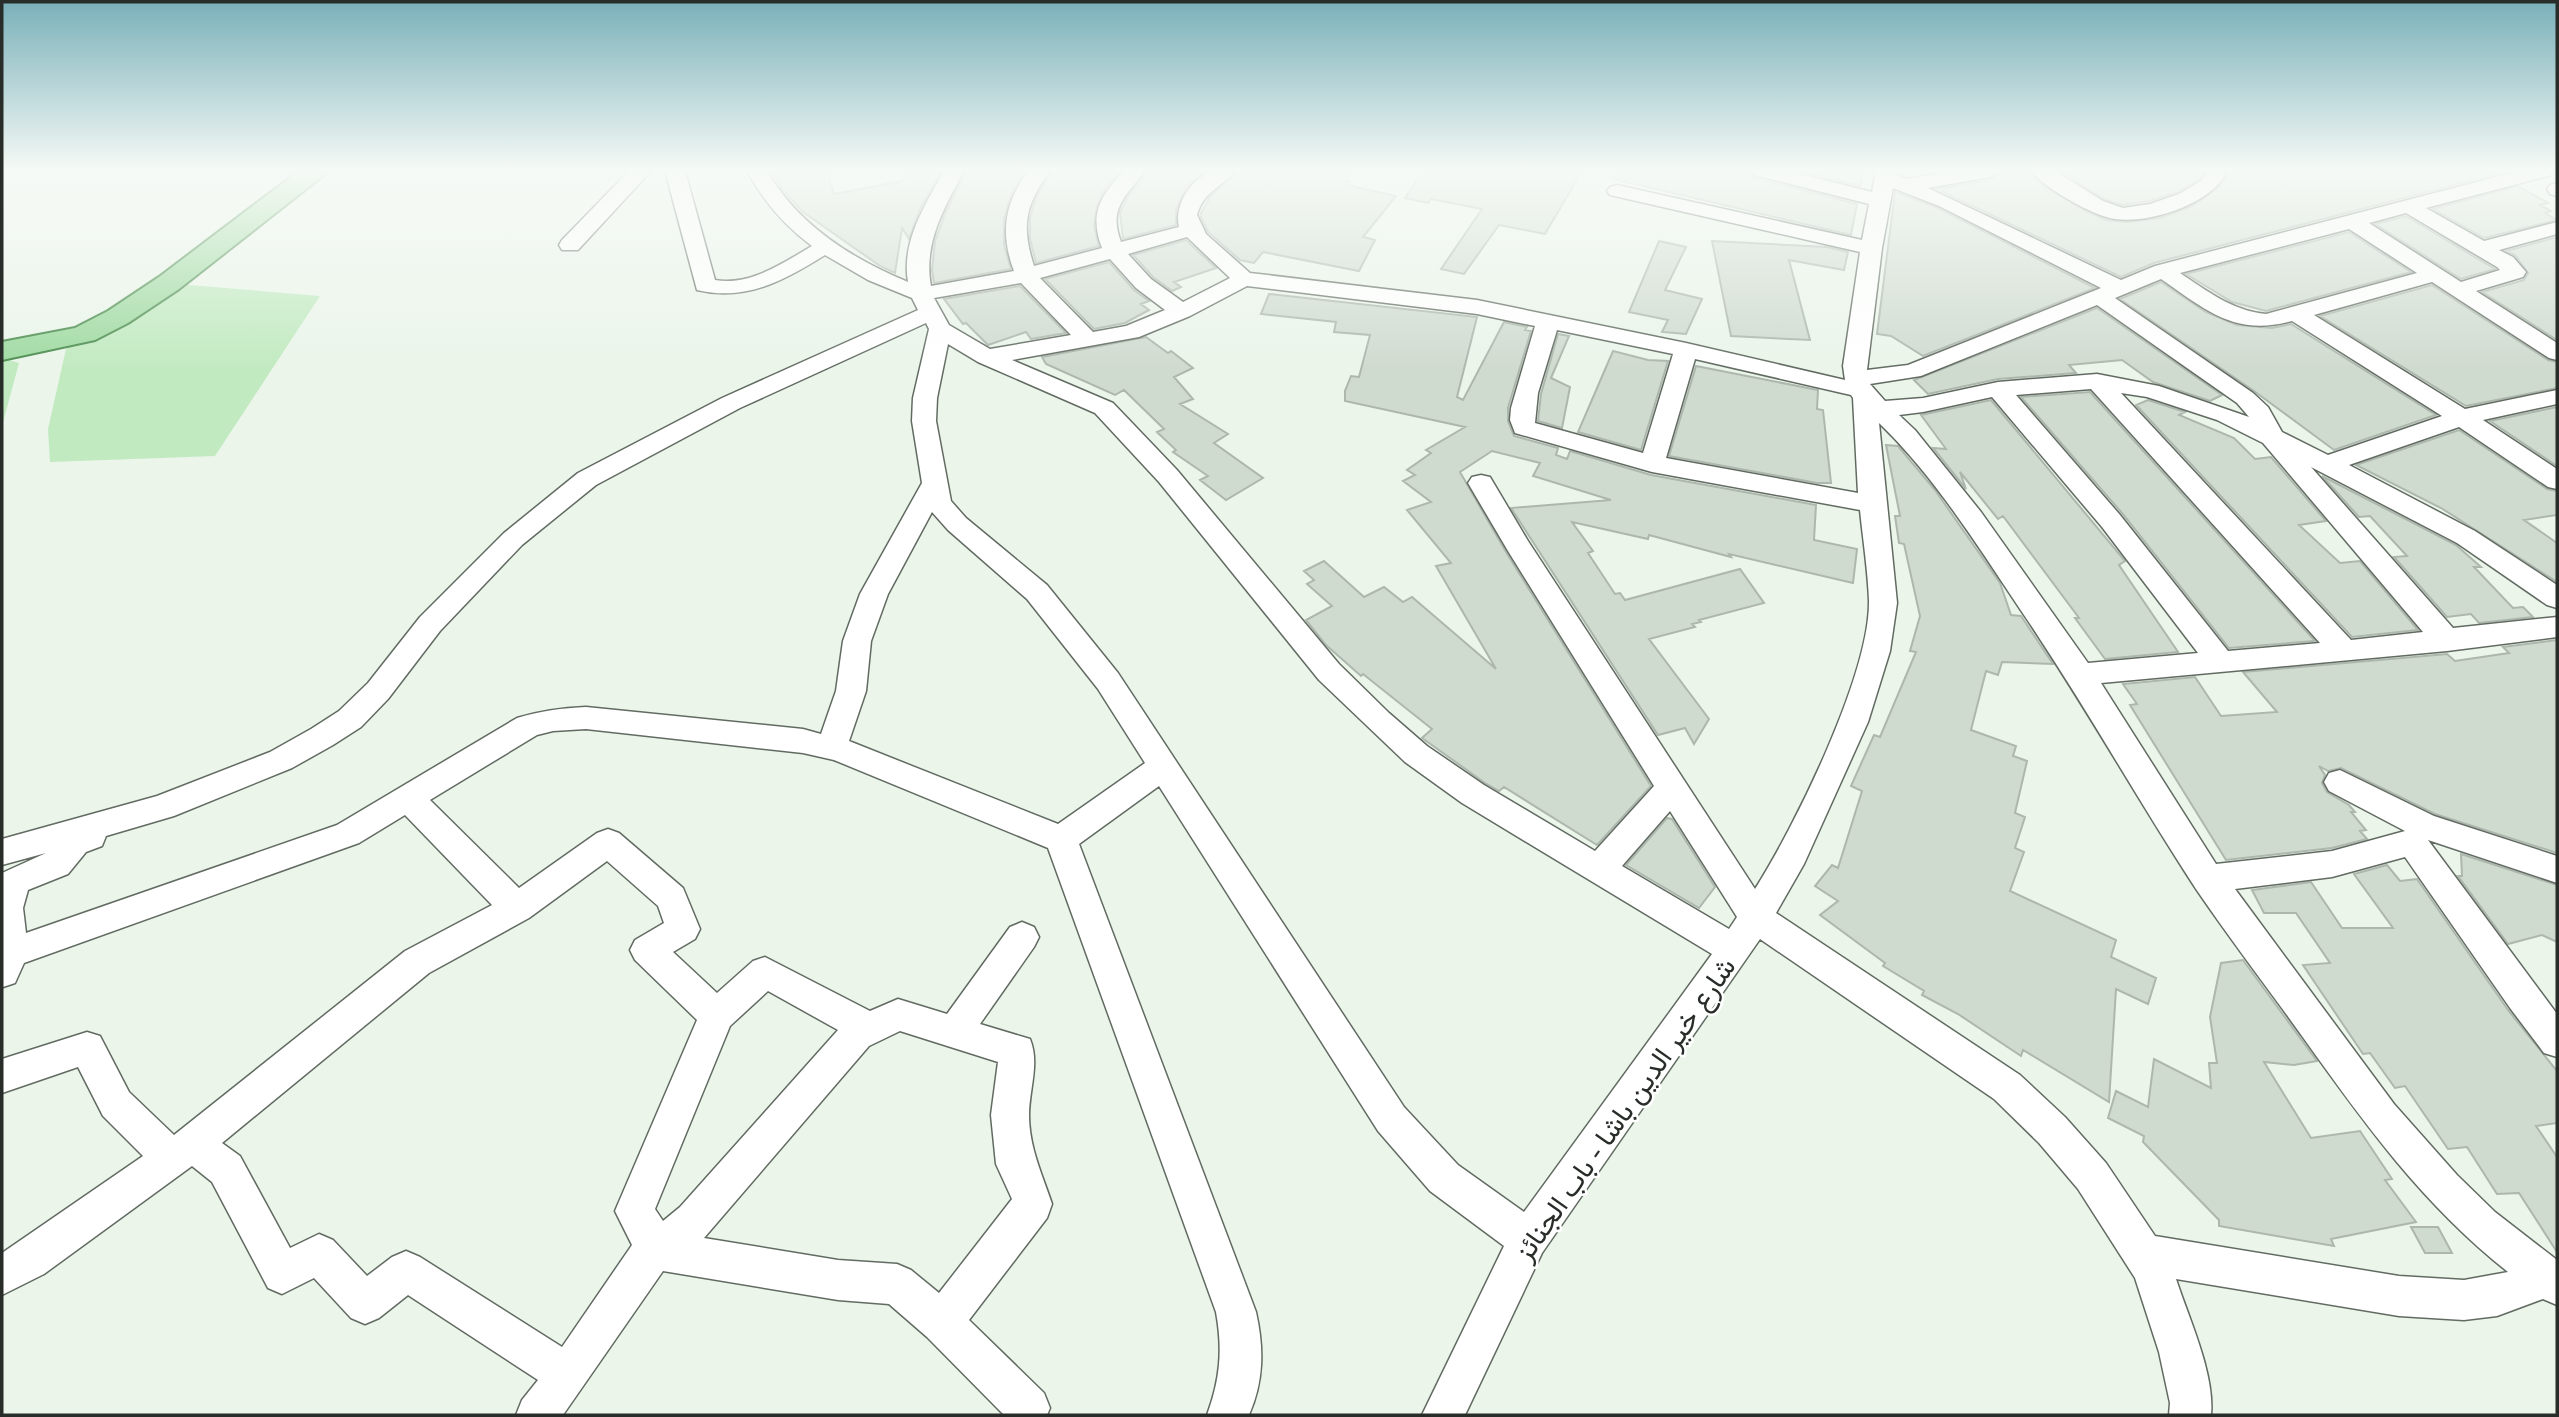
<svg xmlns="http://www.w3.org/2000/svg" width="2559" height="1417" font-family="'Times New Roman',Vazirmatn,serif">
  <style>
    .green { fill: #c1eac0 }
    .building { fill: #d0dbd0; stroke: #adb7ad; stroke-width: 2 }
    .lines { fill: none; stroke-linecap: round; stroke-linejoin: round }
    .minor-casing { stroke: #626b62; stroke-width: 3 }
    .major-casing { stroke: #4c8d4f; stroke-width: 4 }
    .minor { fill: #fff; fill-rule: evenodd }
    .major { fill: #9fdaa1; fill-rule: evenodd }
    .labels { text-anchor: middle; dominant-baseline: central; stroke-width: 5; stroke-linejoin: round; paint-order: stroke }
    .near-street-label { font-size: 28px; fill: #292d29; stroke: #fff }
  </style>
  <rect width="100%" height="100%" fill="#ebf5ea"/>
  <path class="green" d="M178,284L320,296L215,456L50,462L48,429L66,349Z
    M2,358L19,363L2,426Z"/>
  <path class="building" d="M773,171H827L834,194L902,181L908,171H941L920,209L909,239L902,228L895,273L880,266L803,212L782,189Z
    M966,171H1025L1012,193L1004,218V245L1011,269L934,283L932,270L935,242L945,214Z
    M1052,171H1120L1106,187L1097,206L1094,226L1099,246L1036,263L1030,239V217L1037,196Z
    M1147,171H1206L1195,179L1183,193L1176,210V225L1123,239L1120,212L1128,197Z
    M1237,171H1352L1346,181L1350,182L1348,185L1396,196L1363,237L1375,240L1359,271L1263,252L1254,263L1240,260L1208,232L1200,215L1210,197Z
    M1423,171L1511,173L1582,171L1545,234L1499,225L1464,274L1441,269L1482,209L1431,199L1428,203L1405,198Z
    M1614,171H1750L1754,178L1857,204L1851,235L1613,179Z
    M1801,171H1863L1860,186Z
    M2003,171H2029L2045,187L2082,209L2106,220L2128,222L2160,218L2192,206L2219,187L2227,177L2226,171H2490L2496,174L2154,263L2121,277L1937,189L1990,180Z
    M2061,171H2204L2200,178L2178,192L2149,201L2123,205L2104,199Z
    M2518,186L2548,203L2540,205L2551,211L2545,213L2557,220L2484,238L2433,209Z
    M1895,192L1938,208L2095,288L1923,356L1891,336L1877,334Z
    M2406,216L2495,269L2461,279L2375,224Z
    M2349,232L2411,272L2266,311L2232,302L2186,274Z
    M2557,237V340L2482,292L2524,280L2528,273L2515,255L2506,251Z
    M1186,240L1216,268L1174,282L1181,287L1172,291L1153,277L1133,255Z
    M1659,241L1686,247L1665,290L1702,299L1686,334L1662,332L1668,320L1629,312Z
    M1712,241L1827,247L1848,252L1844,270L1789,260L1810,340L1731,336Z
    M1109,262L1134,290L1149,301L1141,304L1149,310L1125,323L1094,329L1045,279Z
    M2161,282L2206,312L2237,325L2272,328L2291,324L2436,415L2334,450L2254,391L2120,299Z
    M2432,285L2548,360L2557,362V388L2466,406L2320,316Z
    M1020,286L1066,333L1031,339L1026,332L988,345L966,323L963,324L944,299Z
    M1269,294L1477,317L1457,397L1463,400L1504,322L1527,327L1525,330L1531,331L1508,408V421L1514,436L1558,448L1556,455L1567,459L1570,451L1651,475L1816,505L1814,540L1857,549L1853,583L1729,554L1731,557L1649,535L1648,539L1572,522L1593,551L1588,553L1615,594L1620,593L1625,600L1740,569L1764,603L1699,620L1701,622L1692,624L1695,627L1649,639L1709,719L1694,744L1685,728L1658,735L1511,508L1611,500L1533,476L1540,463L1492,451L1460,472L1506,552L1651,786L1597,845L1504,787L1499,791L1485,783L1422,738L1432,729L1363,674L1361,676L1326,645L1306,620L1332,606L1307,584L1314,580L1304,571L1324,561L1364,597L1384,587L1403,602L1412,597L1496,669L1436,566L1451,563L1407,510L1431,502L1403,481L1415,475L1407,470L1431,453L1426,450L1465,427L1345,401V391L1351,376L1359,377L1370,335L1334,332L1336,322L1261,314Z
    M2097,308L2222,395L2210,401L2153,382L2122,360L2069,365L2076,373L1998,379L1928,394L1914,380Z
    M1558,334L1569,336L1551,378L1570,387L1562,428L1538,421L1541,394Z
    M1146,337L1168,353L1171,351L1193,368L1174,377L1193,399L1180,404L1228,434L1214,443L1263,478L1226,500L1200,480L1208,476L1173,452L1176,450L1157,432L1164,429L1124,390L1115,395L1046,364L1042,357Z
    M1613,351L1648,360L1668,361L1641,450L1578,432Z
    M1696,366L1818,390L1817,409L1823,410L1831,483H1817L1669,456Z
    M2090,392L2315,641L2229,648L2122,513L2021,397Z
    M1991,400L2125,561L2119,565L2178,652L2105,659L2075,618H2079L2003,516L1998,519L1960,472L1966,489L1933,448L1946,449L1921,415Z
    M2148,400L2185,412L2179,415L2234,438L2255,459L2271,457L2326,521L2299,525L2340,563L2360,561L2418,630L2352,637L2136,405Z
    M2557,407V466L2490,421Z
    M2459,430L2547,489L2557,491V515L2524,520L2557,543V582L2441,508L2356,465Z
    M1886,445L1898,446L1935,490L2000,583L2011,615L2021,616L2053,664L2002,662L1998,675L1986,671L1971,730L2016,746L2013,756L2027,761L2015,813L2025,817L2015,848L2024,852L2010,891L2116,940L2111,957L2156,978L2148,1004L2116,989L2109,1102L2023,1050L2021,1056L1958,1014L1922,995L1924,991L1883,966L1885,963L1820,915L1838,901L1815,886L1832,865L1838,868L1862,791L1851,786L1874,735L1880,737L1916,652L1910,651L1920,616L1904,544L1899,543L1895,516H1900Z
    M2322,476L2456,545L2481,567H2474L2513,608L2523,607L2533,617L2479,623L2471,614L2447,617L2394,557L2407,556L2370,516L2359,517Z
    M2557,640V853L2435,814L2341,768L2328,771L2319,766L2325,775L2322,783L2327,792L2349,805L2355,812H2351L2366,830L2360,831L2367,839L2332,848L2226,860L2130,705L2137,704L2123,684L2195,677L2221,716L2277,712L2243,672L2447,654L2455,661L2509,653L2503,647Z
    M1667,818L1672,819L1715,887L1699,908L1626,865Z
    M2461,854L2557,885V942L2542,935L2508,944L2458,876H2462Z
    M2387,865L2400,881L2417,879L2508,1010L2557,1071V1123L2536,1126L2557,1157V1252L2519,1193L2497,1194L2467,1147L2448,1149L2405,1086L2395,1088L2370,1053L2363,1054L2303,965L2330,963L2296,913H2264L2252,890L2311,882L2342,928H2393L2354,874Z
    M2243,960L2317,1061L2294,1065L2264,1062L2311,1138L2360,1131L2392,1179L2385,1180L2416,1222L2331,1239L2334,1246L2219,1226V1220L2143,1142L2144,1136L2108,1118L2116,1091L2148,1107L2154,1059L2211,1088L2209,1063H2217L2210,1017L2221,963Z
    M2411,1227H2438L2452,1253H2425Z"/>
  <g class="lines">
    <defs>
      <path id="minor" d="M629,171H651L578,250H562L559,245L562,240Z
        M665,171H685L715,280C750,286 783,263 812,246C784,225 764,202 747,171H767C798,225 852,259 908,282C901,242 925,205 944,171H964C944,208 923,244 931,286L1014,271C1000,235 1004,201 1029,171H1050C1025,205 1021,226 1034,266L1102,248C1089,214 1100,196 1124,171H1145C1126,196 1108,208 1121,242L1179,227C1174,206 1190,179 1211,172C1218,170 1228,171 1235,171C1221,188 1203,192 1197,215L1206,234L1250,273L1477,300L1686,343L1845,380L1843,366L1860,252L1610,195L1607,191L1610,187L1617,185L1862,240L1869,204L1755,175L1752,171H1788L1872,192L1876,171H1896L1895,174L1907,179L1953,171H2000L1990,177L1928,188L2121,280L2155,266L2519,171H2554L2551,175L2426,208L2484,241L2557,222V234L2499,250L2513,257L2526,272L2523,277L2476,291L2557,343V360L2549,358L2432,282L2314,315L2465,409L2557,390V404L2483,420L2557,469V489L2548,487L2459,427L2349,465L2475,531L2557,585V608L2547,605L2457,543L2311,467L2453,628L2557,617V637L2447,651L2101,683L2216,864L2332,851L2405,831L2329,791L2324,782L2329,773L2340,770L2434,816L2557,856V883L2428,840L2557,1014V1057L2544,1053L2510,1008L2405,857L2332,877L2235,889L2394,1104L2457,1175L2495,1212L2557,1260V1305L2543,1299L2497,1316L2464,1320L2399,1316L2176,1279C2189,1319 2215,1374 2211,1415H2169L2170,1403L2159,1352L2135,1278L2078,1189L2039,1143L1994,1099L1760,939L1542,1253L1465,1415H1422L1504,1246L1430,1191L1378,1131L1159,786L1079,844L1256,1312C1264,1348 1264,1381 1249,1415H1207C1220,1380 1223,1350 1216,1312L1048,848L834,760L803,753L586,729L553,731L537,735L430,800L519,888L597,833L608,829L619,833L683,888L700,929L695,939L673,952L717,993L753,961L765,957L870,1011L898,999L947,1014L1010,927L1022,922L1034,927L1039,937L1034,947L980,1024L1030,1039C1040,1063 1029,1090 1029,1115C1029,1147 1042,1174 1052,1204L1047,1218L969,1320L1044,1393L1050,1408L1047,1415H1004L927,1337L889,1304L838,1300L663,1271L563,1415H516L522,1400L538,1380L408,1295L379,1318L365,1324L351,1318L314,1278L282,1294L268,1288L212,1182L192,1166L44,1274L2,1295V1253L143,1156L103,1116L78,1067L2,1093V1059L87,1032L100,1036L129,1092L174,1135L405,951L492,905L405,815L359,843L24,963L15,983L3,987L2,873L46,853L2,865V839L157,796L270,752L311,729L339,711L368,683L420,617L504,533L578,473L722,398L918,310L912,298L868,280L825,255C785,280 746,302 697,290ZM1893,188L1939,206L2101,288L1908,365L1867,370L1882,248ZM2406,213L2497,267L2500,270L2461,282L2369,223ZM2349,229L2417,273L2266,314C2233,311 2207,291 2180,273ZM1187,237L1230,278L1183,302L1151,279L1128,254ZM1110,259L1136,288L1165,310L1126,326L1093,332L1040,278ZM2161,279C2206,310 2235,337 2292,321L2442,416L2328,455L2282,432L2268,407L2253,393L2115,298ZM1021,283L1071,335L990,349L949,325L934,298ZM1247,286L1477,314L1535,326L1511,408L1510,420L1515,433L1652,472L1860,510C1863,540 1868,571 1869,601C1870,674 1795,826 1755,889L1528,541L1490,477L1481,475L1472,477L1468,483L1508,551L1654,786L1595,851L1484,785L1427,746L1389,713L1339,664L1177,470L1113,403L1012,360L1139,337L1190,316ZM2097,305L2237,403L2249,417L2159,386L2097,374L1998,382L1923,398L1885,401L1870,384L1921,376ZM926,323L929,329L913,398L912,421L922,483L860,594L843,641L836,691L821,734L803,729L586,707C562,708 540,711 517,718L337,825L26,933L23,908L28,890L68,874L86,852L102,846L106,836L174,816L292,768L333,745L361,727L388,699L440,631L522,545L596,485L740,408ZM1557,330L1673,354L1643,453L1535,423L1538,393ZM948,344L978,362L1095,413L1159,482L1319,680L1405,762L1462,803L1712,954L1524,1212L1458,1165L1404,1107L1118,673L1047,585L966,518L951,501L936,421L937,398ZM1695,359L1851,395L1853,398L1858,493L1666,458ZM2091,389L2320,643L2228,651L2120,515L2016,395ZM2121,393L2147,397L2217,420L2263,443L2423,632L2351,640ZM1992,397L2102,527L2198,653L2088,663L1981,512L1915,430L1899,415L1923,412ZM1879,423C1935,477 1977,545 2020,609C2082,700 2136,797 2196,889C2230,939 2267,987 2302,1036C2364,1123 2423,1205 2508,1272L2464,1280L2399,1276L2155,1236L2106,1163L2065,1117L2020,1075L1776,913L1804,864L1868,722L1890,651L1897,603ZM932,512L948,530L1027,599L1098,689L1145,763L1058,824L849,741L866,691L871,641L888,594ZM1670,811L1737,917L1729,929L1622,866ZM607,861L658,906L664,923L635,940L630,950L635,960L697,1020L615,1211L632,1245L562,1347L420,1257L406,1251L392,1257L367,1276L333,1240L319,1234L290,1248L240,1156L222,1143L429,973L529,918ZM768,991L838,1030L680,1207L663,1221L655,1209L730,1026ZM900,1031L998,1062L991,1115L996,1164L1012,1199L939,1293L911,1270L897,1264L838,1260L704,1238L869,1046Z
        M2031,171H2055L2103,201L2123,208L2150,204L2179,194L2202,180L2207,171H2223L2225,175C2208,205 2148,224 2115,219C2095,217 2043,187 2031,171Z
        M2557,183V196L2550,194L2547,189L2550,185Z"/>
      <path id="major" d="M299,171H329L179,289L128,323L95,340L2,360V342L75,328L108,311L159,277Z"/>
    </defs>
    <use href="#minor" class="minor-casing"/>
    <use href="#major" class="major-casing"/>
    <use href="#minor" class="minor"/>
    <use href="#major" class="major"/>
  </g>
  <linearGradient id="sky" x2="0" y2="1"><stop stop-color="#79b0b9"/><stop offset="0.46" stop-color="#f6faf6"/><stop offset="1" stop-color="#f6faf6" stop-opacity="0"/></linearGradient>
  <rect width="2559" height="370" fill="url(#sky)"/>
  <g class="labels">
    <g class="near-street-label">
      <text transform="translate(1625 1109) rotate(-55)">شارع خير الدين باشا - باب الجنائز</text>
    </g>
  </g>
  <rect width="2559" height="1417" fill="none" stroke="#292d29" stroke-width="7"/>
</svg>
